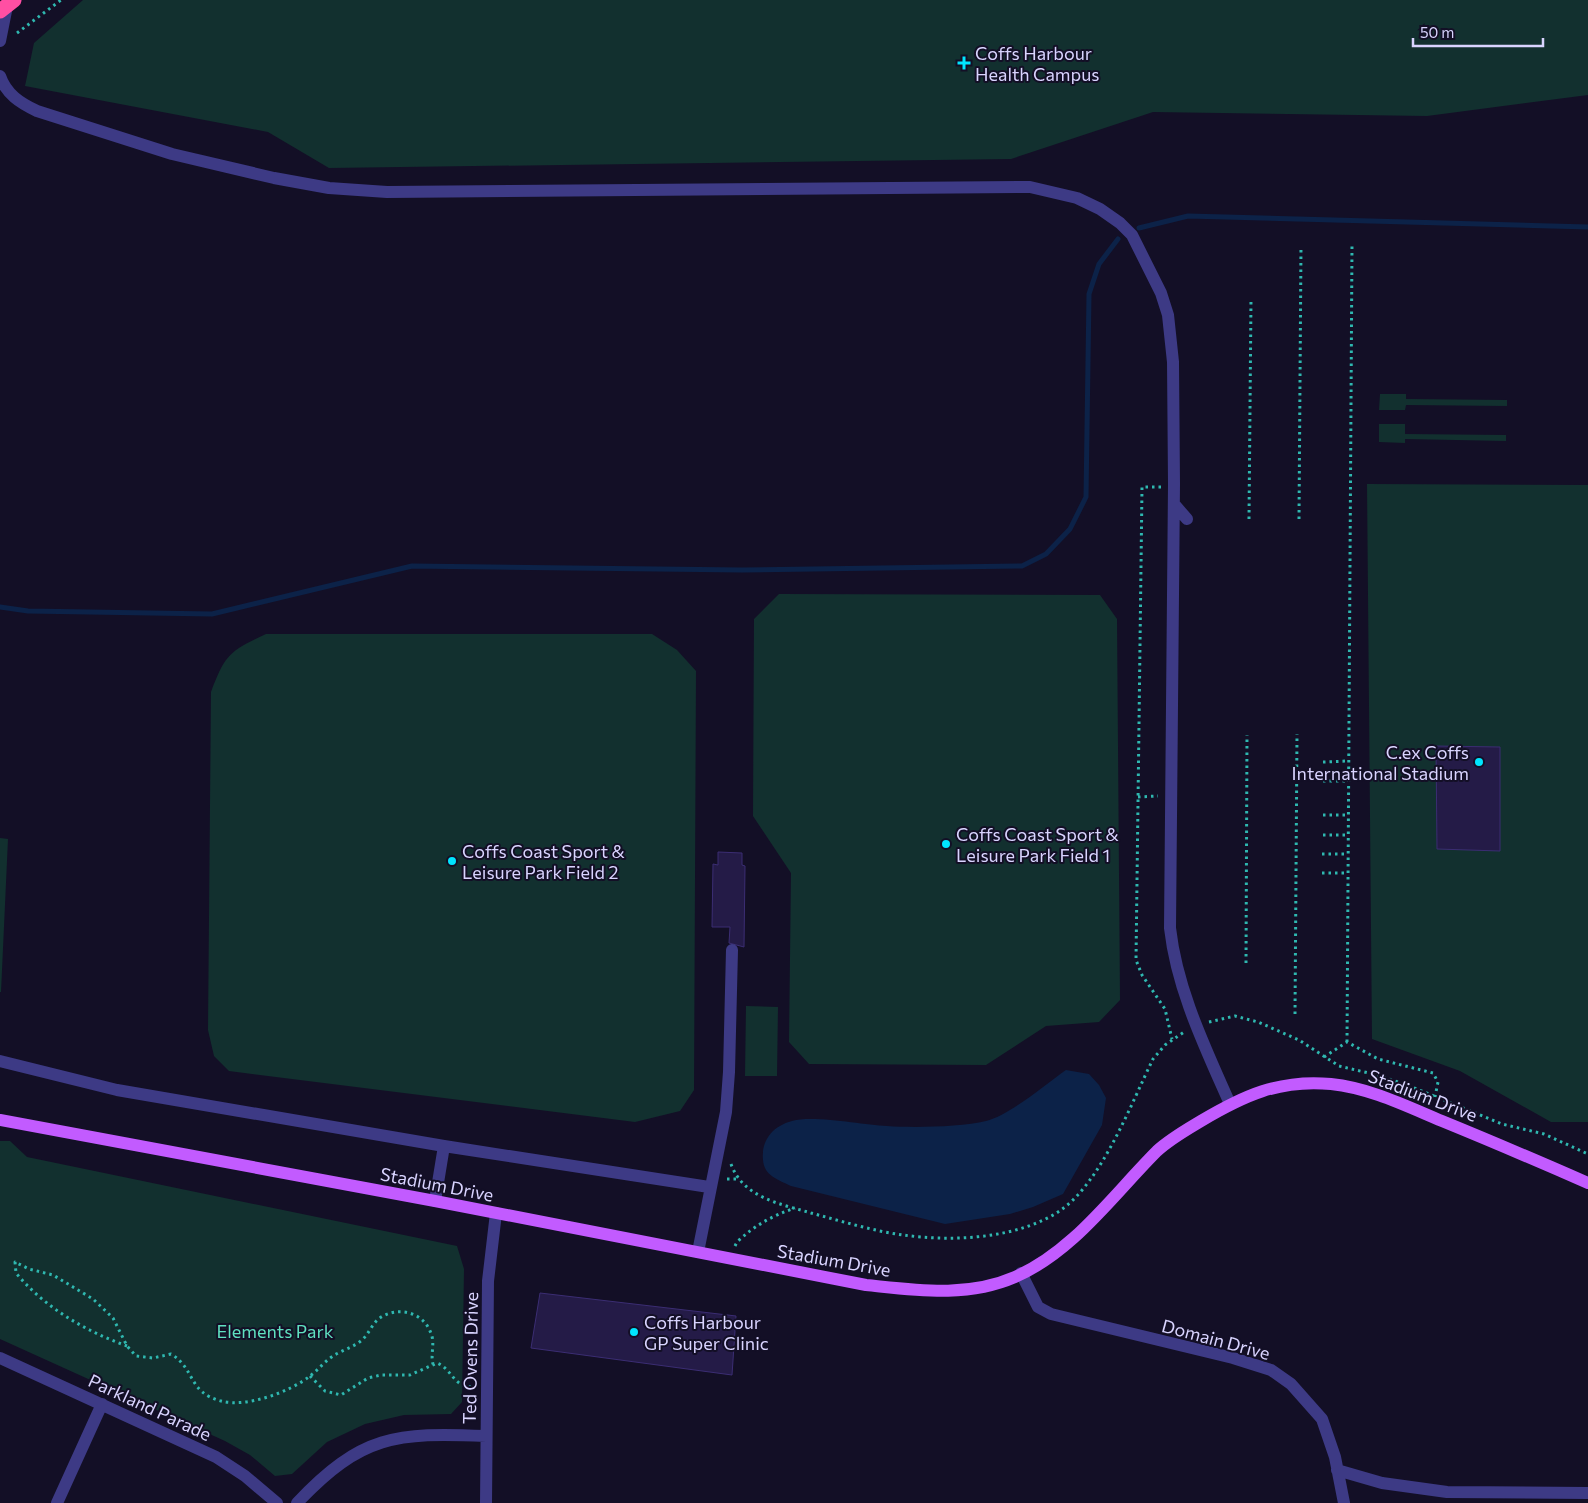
<svg xmlns="http://www.w3.org/2000/svg" width="1588" height="1503" font-family="Commissioner,sans-serif">
  <style>
    .green { fill: #12302f }
    .water { fill: #0c2248 }
    .lines { fill: none; stroke-linecap: round; stroke-linejoin: round }
    .stream { stroke: #0c2248; stroke-width: 5 }
    .building { fill: #241b47; stroke: #3b2d73 }
    .path { stroke: #2fb8b0; stroke-width: 3; stroke-dasharray: 2.5 4; stroke-linecap: butt }
    .minor { stroke: #3d3a85; stroke-width: 12 }
    .major { stroke: #c25bff; stroke-width: 12 }
    .highway { stroke: #ff4fa3; stroke-width: 15 }
    .poi-dot { fill: #00e5ff; stroke: #130f26; stroke-width: 2 }
    .labels { text-anchor: middle; dominant-baseline: central; stroke-width: 4; stroke-linejoin: round; paint-order: stroke }
    .poi-label { font-size: 18px; fill: #d9d4ff; stroke: #130f26; text-anchor: start }
    .street-label { font-size: 18px; fill: #d9d4ff; stroke: #130f26 }
    .park-label { font-size: 18px; fill: #5fe0c0; stroke: #130f26 }
  </style>
  <rect width="100%" height="100%" fill="#130f26"/>
  <path class="green" d="M83,0H1588V95L1427,116L1153,112L1011,159L329,168L268,132L25,86L34,43Z
    M1380,394H1406V399L1507,400V406L1406,405L1405,410H1379Z
    M1379,424H1405V434L1506,435V441L1405,439V443L1379,442Z
    M1367,484L1588,485V1122H1551L1460,1071L1372,1039Z
    M779,594L1100,595L1117,619L1120,1000L1099,1022L1046,1026L986,1065L809,1064L789,1042L791,873L753,816L754,619Z
    M266,634H652L677,650L696,671L694,1090L680,1111L635,1122L229,1071L214,1056L208,1030L211,692C225,655 229,651 266,634Z
    M0,838L8,839L1,992H0Z
    M746,1006L778,1007L777,1076H745Z
    M0,1141H10L27,1157L457,1246L464,1269L462,1402L451,1414L404,1415L365,1424L327,1442L292,1474L275,1476L250,1455L225,1441L0,1339Z"/>
  <path class="water" d="M1066,1070L1089,1074L1099,1085L1106,1098L1102,1125L1063,1194L1033,1207L1010,1214L945,1224L791,1186C779,1180 764,1176 763,1160C761,1140 773,1126 792,1121C815,1115 862,1125 887,1126C913,1128 961,1127 986,1121C1010,1115 1046,1084 1066,1070Z"/>
  <g class="lines">
    <path class="stream" d="M1139,228L1188,216L1588,227
      M0,607L28,611L212,614L412,566L742,570L1022,566L1046,554L1070,529L1086,497L1089,294L1099,264L1118,239"/>
  </g>
  <path class="building" d="M1436,746L1500,747V851L1437,849Z
    M718,852L742,853V865L745,866L744,947L729,943L730,927H712L713,864L718,865Z
    M540,1293L736,1316L732,1375L531,1348Z"/>
  <g class="lines">
    <path class="path" d="M17,33L61,0
      M1161,487H1142L1136,960L1142,975L1165,1009L1172,1039
      M1249,519L1251,299
      M1299,519L1301,246
      M1323,762L1348,761
      M1323,781H1348
      M1138,797L1158,796
      M1323,815H1348
      M1323,835H1348
      M1322,854H1348
      M1322,873H1347
      M1246,963L1247,735
      M1295,1014L1297,734
      M1209,1022L1235,1016L1258,1022L1299,1040L1339,1066L1377,1075L1407,1085L1502,1124L1544,1134L1588,1154
      M1347,1042L1352,244
      M1324,1057L1347,1042L1378,1059L1433,1073L1438,1082L1435,1097
      M731,1164C743,1198 781,1204 811,1213C841,1221 873,1231 903,1235C952,1242 1019,1239 1061,1210C1102,1181 1131,1104 1153,1059L1165,1045L1184,1032
      M727,1179H738
      M735,1246L737,1242C755,1225 772,1216 795,1208
      M127,1346C85,1331 44,1307 16,1273L15,1262L29,1269L53,1275L93,1299L113,1318L127,1346L136,1356L153,1358L171,1354C196,1369 187,1392 221,1401C246,1408 290,1392 310,1376C318,1370 324,1362 333,1356C342,1350 355,1347 363,1339C371,1331 373,1320 385,1315C402,1307 423,1314 430,1331C436,1343 430,1353 433,1364
      M310,1376L325,1391L341,1395L368,1378L381,1375H410L437,1363C452,1369 453,1386 471,1387"/>
    <path class="minor" d="M0,41L7,6
      M0,76C6,94 20,103 37,111L172,154L274,178L329,188L387,192L1030,187L1077,198L1100,209L1120,223L1132,235L1161,293L1168,315L1173,362L1174,484L1170,928C1177,990 1205,1047 1230,1104
      M1174,504L1187,519
      M0,1061L117,1090L444,1146L709,1187
      M435,1201L444,1146
      M698,1252L726,1112L729,1072L732,950
      M1021,1273L1038,1307L1051,1314L1233,1358L1271,1370L1291,1384L1322,1419L1335,1457L1344,1503
      M0,1358L216,1457L245,1476L277,1503
      M1337,1470L1382,1483L1447,1492L1588,1493
      M57,1503L102,1404
      M297,1503C361,1435 396,1432 486,1436
      M486,1503L488,1281L496,1213"/>
    <path class="major" d="M0,1120L435,1201L866,1285C916,1290 967,1298 1015,1277C1073,1252 1113,1195 1157,1151C1170,1139 1186,1130 1201,1121C1243,1096 1279,1079 1331,1084C1370,1088 1406,1106 1442,1121C1491,1141 1540,1162 1588,1183"/>
    <path class="highway" d="M0,11L14,0"/>
  </g>
  <g class="poi-dot">
    <path d="M961.5 55.5h5v5h5v5h-5v5h-5v-5h-5v-5h5z"/>
    <circle cx="1479" cy="762" r="5"/>
    <circle cx="946" cy="844" r="5"/>
    <circle cx="452" cy="861" r="5"/>
    <circle cx="634" cy="1332" r="5"/>
  </g>
  <g class="labels">
    <g class="poi-label">
      <text x="975" y="53">Coffs Harbour<tspan x="975" dy="21">Health Campus</tspan></text>
      <text x="1469" y="752" text-anchor="end">C.ex Coffs<tspan x="1469" dy="21">International Stadium</tspan></text>
      <text x="956" y="834">Coffs Coast Sport &amp;<tspan x="956" dy="21">Leisure Park Field 1</tspan></text>
      <text x="462" y="851">Coffs Coast Sport &amp;<tspan x="462" dy="21">Leisure Park Field 2</tspan></text>
      <text x="644" y="1322">Coffs Harbour<tspan x="644" dy="21">GP Super Clinic</tspan></text>
    </g>
    <g class="street-label">
      <text transform="translate(1423 1095) rotate(21)">Stadium Drive</text>
      <text transform="translate(437 1184) rotate(11)">Stadium Drive</text>
      <text transform="translate(834 1260) rotate(10)">Stadium Drive</text>
      <text transform="translate(1216 1339) rotate(15)">Domain Drive</text>
      <text transform="translate(470 1358) rotate(-89)">Ted Ovens Drive</text>
      <text transform="translate(150 1407) rotate(25)">Parkland Parade</text>
    </g>
    <g class="park-label">
      <text x="275" y="1331">Elements Park</text>
    </g>
  </g>
  <path d="M1413 38v8h130v-8" fill="none" stroke="#d9d4ff" stroke-width="2.5"/>
  <text x="1420" y="38" font-size="15" fill="#d9d4ff" stroke="#130f26" stroke-width="4" paint-order="stroke">50 m</text>
</svg>
